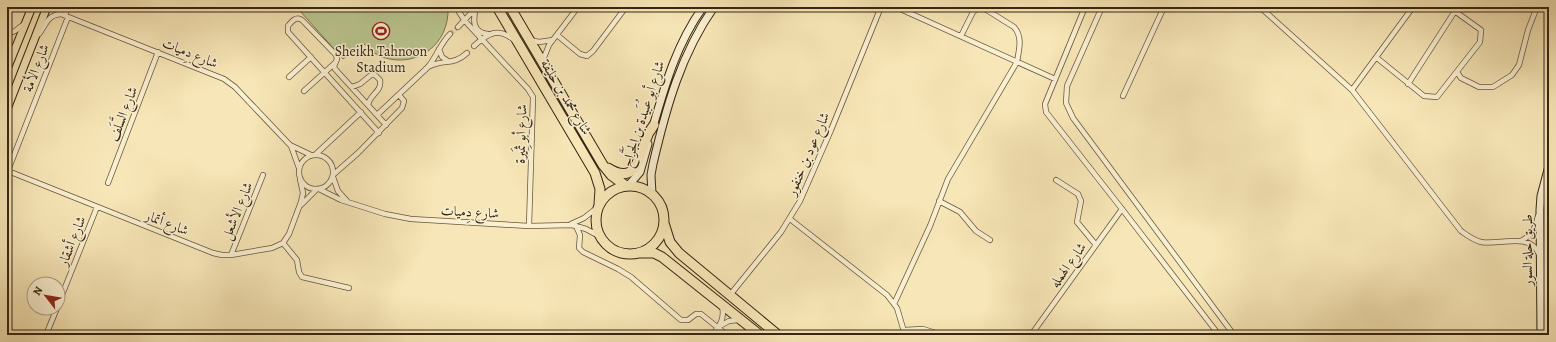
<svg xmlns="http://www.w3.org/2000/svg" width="1556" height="342" font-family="Alegreya,Amiri,serif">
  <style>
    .pitch { fill: #bac690; stroke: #787651 }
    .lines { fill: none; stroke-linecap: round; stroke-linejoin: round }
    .street-tunnel { stroke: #d0c096; stroke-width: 4.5; stroke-dasharray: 4.5 2; stroke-linecap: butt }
    .street-casing { stroke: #66563b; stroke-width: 6 }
    .secondary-casing { stroke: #352612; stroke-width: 9 }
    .primary-casing { stroke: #352612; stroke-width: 9 }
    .highway-casing { stroke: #352612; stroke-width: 11 }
    .street { stroke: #faefd0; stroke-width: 4.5 }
    .secondary { stroke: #faefd0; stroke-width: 7 }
    .primary { stroke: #f7e6b7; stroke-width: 7 }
    .highway { stroke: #f7e6b7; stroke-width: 9 }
    .labels { text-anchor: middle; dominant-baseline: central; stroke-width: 3; stroke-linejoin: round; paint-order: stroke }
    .poi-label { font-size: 14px; fill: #352612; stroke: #faefd0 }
    .street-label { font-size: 14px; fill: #352612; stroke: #faefd0 }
  </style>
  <rect width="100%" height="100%" fill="#f7e6b7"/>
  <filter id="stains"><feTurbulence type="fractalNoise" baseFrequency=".005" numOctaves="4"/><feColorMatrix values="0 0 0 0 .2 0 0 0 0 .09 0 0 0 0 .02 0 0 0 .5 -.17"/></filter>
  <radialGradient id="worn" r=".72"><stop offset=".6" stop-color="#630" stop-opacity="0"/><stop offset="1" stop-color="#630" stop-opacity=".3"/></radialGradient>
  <path class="pitch" d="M304,7H448C450,44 417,69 382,57C375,55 369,48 364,44L343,59L300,11Z"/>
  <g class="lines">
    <path class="street-tunnel" d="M450,34L458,27"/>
    <defs>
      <path id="street" d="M55,7L61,14L224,79L235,87L290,145L311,155
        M459,7V12L465,21L528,89L533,97L529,226
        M476,7C473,19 472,33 488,34
        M896,7L1055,79
        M1085,7L1045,104L1046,112L1122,209L1219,335
        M1102,7L1067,86L1066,103L1073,118L1234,335
        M1260,7L1352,90L1461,231C1468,236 1473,240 1481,242C1499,246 1529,231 1539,254
        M65,15L68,7
        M458,27L474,10
        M7,34L15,31L24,24
        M39,34C46,25 47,15 61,14
        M557,35L580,54L587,56L593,51L626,7
        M961,36L973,12L979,7
        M7,40L13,52
        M530,40L539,42L553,40
        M474,46C488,33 498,27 514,40
        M439,49L442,57L448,61
        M1377,58L1424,96L1437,97L1480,42L1481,30L1449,7
        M543,60L549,45L578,7
        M430,66C445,59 453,66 467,53
        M1457,72L1461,78L1479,87H1493L1512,75L1519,65L1528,30L1537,7
        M289,77L311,57
        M1408,84L1455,11
        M352,87L360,84L371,75H375L380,80C382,92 370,94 368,105
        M1352,90L1413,7
        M304,91L335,63
        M1123,96L1164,7
        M377,115L428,67C437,56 440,44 450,34
        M379,133L288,32V26C292,21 296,16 302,20L336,55L337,59L334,66L335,69L386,125
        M291,146L299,168
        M316,154L361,112
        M299 172a17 17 0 1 1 34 0a17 17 0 1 1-34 0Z
        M8,171L213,253L222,255H231L272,248L283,243L289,234L301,202L303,193L300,179
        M7,173L68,17
        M334,174L358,153L402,108L404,101L399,95
        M333,177L338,191L347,201
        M1056,180L1078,194L1081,201L1077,222L1096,245
        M108,183L158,52
        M319,189L341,200L385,214L411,219L529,226L572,225L586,229L599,236
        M939,201L960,212L976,231L990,240
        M301,205L317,189
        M790,219L887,295L897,308L905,335
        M571,224L584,218L598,207
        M576,226L580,235L579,248L583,252L618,269L631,277L681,320H688L696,314H701L727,335
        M1521,241C1533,234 1535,229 1538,216
        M283,243L297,260L299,272L302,277L349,288
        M231,255L263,175
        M730,295L781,232L800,201L831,130L881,7
        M894,304L930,226L948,179L1017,62C1019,50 1023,37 1014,27L982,7
        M58,305L97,207
        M720,326L729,321L738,320
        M904,330L923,329L942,335
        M46,335L57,308
        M110,335L111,334
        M712,335C720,326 725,318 722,306
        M1031,335L1122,209"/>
      <path id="secondary" d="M652,130C665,85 676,45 703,7
        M628,186L640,172L648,144
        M652,194L651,175L653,164C666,108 681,54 714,7
        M1541,335L1540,210L1541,196L1549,166
        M1549,335V197"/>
      <path id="primary" d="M7,69L32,7
        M7,109L47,7"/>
      <path id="highway" d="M497,7L595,173L600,189L599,204
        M510,7L603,165L611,175L626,186
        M608,168C635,185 638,160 645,142C647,136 650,130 654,125
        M596 220a34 34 0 1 1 68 0a34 34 0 1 1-68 0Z
        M664,223L670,242L679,253L778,335
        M641,253H654L662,257L760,335"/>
    </defs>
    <use href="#street" class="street-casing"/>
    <use href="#secondary" class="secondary-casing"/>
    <use href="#primary" class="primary-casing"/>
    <use href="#highway" class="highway-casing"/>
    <use href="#street" class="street"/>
    <use href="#secondary" class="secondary"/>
    <use href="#primary" class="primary"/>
    <use href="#highway" class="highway"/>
  </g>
  <defs>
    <symbol id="stadium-ring" viewBox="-11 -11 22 22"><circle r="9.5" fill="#faefd0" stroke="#8f2418" stroke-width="1.5"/><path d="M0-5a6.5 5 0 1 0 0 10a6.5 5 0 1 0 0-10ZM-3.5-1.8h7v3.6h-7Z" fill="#8f2418"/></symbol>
  </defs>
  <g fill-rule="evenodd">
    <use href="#stadium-ring" x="371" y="21" width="20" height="20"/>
  </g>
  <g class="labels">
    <g class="poi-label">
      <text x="381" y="51">Sheikh Tahnoon<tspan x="381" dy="16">Stadium</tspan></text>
    </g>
    <g class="street-label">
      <text transform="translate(190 53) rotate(22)">شارع دِميات</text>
      <text transform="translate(36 68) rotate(-69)">شارع الأمة</text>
      <text transform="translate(566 97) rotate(59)">شارع محمد بن خليفة</text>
      <text transform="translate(123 114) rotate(-69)">شارع السَّلَف</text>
      <text transform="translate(643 114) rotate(-72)">شارع أبو عُبَيدة بن الجَرَّاح</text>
      <text transform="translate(521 134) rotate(-88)">شارع أبو ثِمَيرة</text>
      <text transform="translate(808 154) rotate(-67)">شارع عود بن خنفور</text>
      <text transform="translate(237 211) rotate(-68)">شارع الأشعل</text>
      <text transform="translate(470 212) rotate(3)">شارع دِميات</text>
      <text transform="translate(167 223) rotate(21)">شارع أتمار</text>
      <text transform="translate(72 241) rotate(-68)">شارع أشقار</text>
      <text transform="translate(1527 250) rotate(-90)">طريق حلة السور</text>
      <text transform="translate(1068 265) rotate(-54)">شارع الهمله</text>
    </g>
  </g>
  <rect width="1556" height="342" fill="none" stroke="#f7e6b7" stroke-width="24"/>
  <rect x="8" y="8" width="1540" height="326" fill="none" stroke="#352612" stroke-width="2"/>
  <rect x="12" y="12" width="1532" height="318" fill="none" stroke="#352612"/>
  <g transform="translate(46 296) rotate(301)"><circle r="19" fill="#faefd0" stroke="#ab9f84"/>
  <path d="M0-3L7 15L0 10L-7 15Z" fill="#8f2418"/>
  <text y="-6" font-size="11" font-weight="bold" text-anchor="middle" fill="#352612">N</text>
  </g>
  <rect width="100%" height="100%" filter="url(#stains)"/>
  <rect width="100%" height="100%" fill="url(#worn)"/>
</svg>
